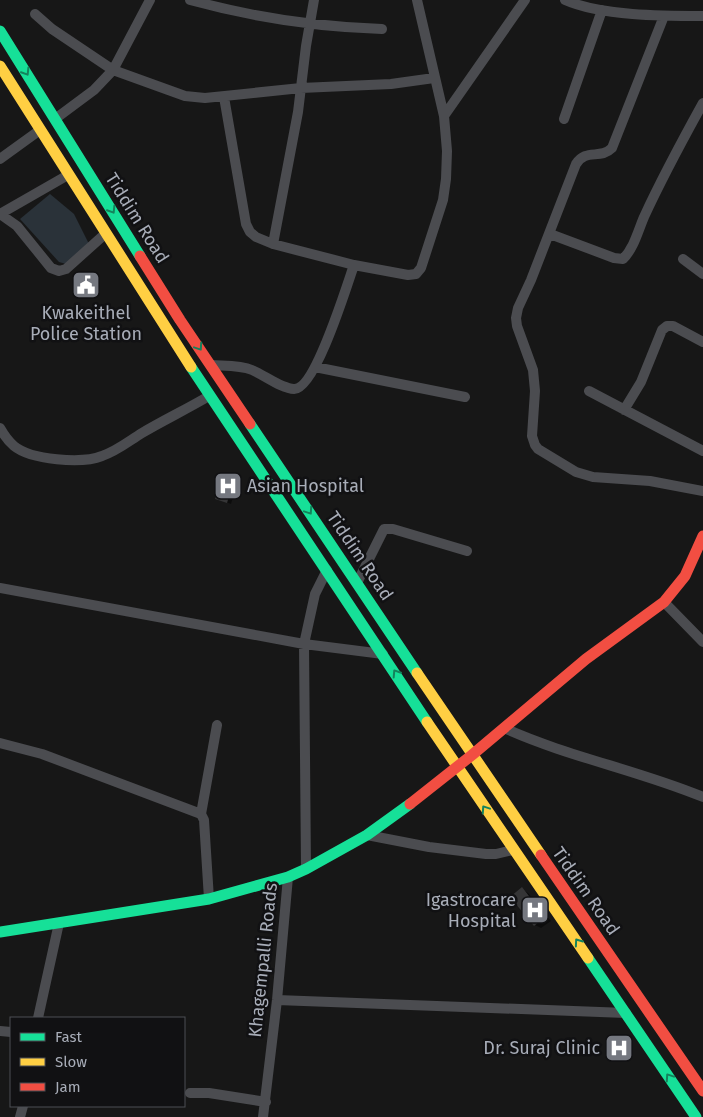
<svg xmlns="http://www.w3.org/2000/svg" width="703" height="1117" font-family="'Fira Sans',sans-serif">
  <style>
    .water { fill: #2a3239 }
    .shadow { fill: #0007 }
    .building { fill: #353536 }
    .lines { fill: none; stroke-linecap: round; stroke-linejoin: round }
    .street { stroke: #4b4c50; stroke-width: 10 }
    .fast { stroke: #16e098; stroke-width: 11 }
    .slow { stroke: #ffcf43; stroke-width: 11 }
    .jam { stroke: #f24e42; stroke-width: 11 }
    .oneway { stroke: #14835c }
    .labels { text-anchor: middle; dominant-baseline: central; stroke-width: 5; stroke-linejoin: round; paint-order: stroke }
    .street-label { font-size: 18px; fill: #a8adb8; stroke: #111113 }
    .poi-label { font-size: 18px; fill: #a8adb8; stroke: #111113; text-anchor: end }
  </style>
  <rect width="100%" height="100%" fill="#171717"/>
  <path class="water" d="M50,194L74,214L89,244L66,264L59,262L20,219Z"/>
  <path class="shadow" d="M233,482L237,484L231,504L221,500Z
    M522,889L528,893L551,921L541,928L535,925Z"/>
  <path class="building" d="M222,477L234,480L227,503L215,499Z
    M522,887L545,917L534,926L510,897Z
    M619,1042L626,1049L620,1055L613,1049Z"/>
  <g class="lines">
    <path class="street" d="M190,0C252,17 317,27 382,29
      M565,0C601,16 663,16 703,16
      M35,14L52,29L113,70L185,96L205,98L301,88L391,84L434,78
      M664,16L612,148C600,160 586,148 576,164L531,280L518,308L516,318L517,326L533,370L535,391L532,436L535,445L538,449L576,472L593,477L650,481L703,491
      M224,97L246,224L250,232L256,237L273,244L354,265L408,275L416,274L421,268L443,200L446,179L447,151L444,116L417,0
      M444,116L525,0
      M55,119L94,90L113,70L150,0
      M564,119L602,10
      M0,159L40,130
      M0,214L17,226L51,268L59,271L66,269L105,234
      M0,214L68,175
      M550,234L614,258L623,259C634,248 638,231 644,217C662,178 682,141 703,103
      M273,244L298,112L306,46L314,0
      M683,259L703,274
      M211,365C224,366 240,365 252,370C264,375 282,389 294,389C315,390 347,285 354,265
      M315,367L465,397
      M589,391L703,451
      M624,410L641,382L662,330L667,326H673L703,342
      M0,428C4,435 8,441 14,446C31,460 82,464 102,456C117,451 129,441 142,433C164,420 187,409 209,396
      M357,583L384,529H393L467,551
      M0,588L304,644L383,654
      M664,602L703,642
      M504,728C568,757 638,770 703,797
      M0,743L42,754L201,814L204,820L209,899
      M201,814L217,725
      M367,835L429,847L486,854H496L513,850
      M306,869L304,644L315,594L327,570
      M277,1000L626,1013
      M38,1018L59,923
      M0,1031L11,1032
      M190,1093H209L266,1102
      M20,1117L23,1106
      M263,1117L277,1000L288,877"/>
    <path class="fast" d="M0,31L140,256
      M191,367L427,722
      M250,424L417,673
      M0,932L209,899L288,877L306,869L367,835L410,804
      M588,958L696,1117"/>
    <path class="slow" d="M0,66L191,367
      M417,673L541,855
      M427,722L588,958"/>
    <path class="jam" d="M140,256L180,320L250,424
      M410,804L472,755L586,659L664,602L685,576L703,536
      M541,855L703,1091"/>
  </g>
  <defs><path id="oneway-chevron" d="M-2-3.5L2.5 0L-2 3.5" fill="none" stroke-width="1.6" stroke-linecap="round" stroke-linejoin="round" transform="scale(1.25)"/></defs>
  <g class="oneway">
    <use href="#oneway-chevron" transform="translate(26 72) rotate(58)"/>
    <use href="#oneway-chevron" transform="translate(112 210) rotate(58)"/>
    <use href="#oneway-chevron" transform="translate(199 347) rotate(56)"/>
    <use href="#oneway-chevron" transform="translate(309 511) rotate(56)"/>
    <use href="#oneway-chevron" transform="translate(396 673) rotate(-123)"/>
    <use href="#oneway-chevron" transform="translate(485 809) rotate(-124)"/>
    <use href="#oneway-chevron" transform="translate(578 942) rotate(-125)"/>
    <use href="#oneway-chevron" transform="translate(669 1077) rotate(-124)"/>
  </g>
  <defs>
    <symbol id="civic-square" viewBox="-11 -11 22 22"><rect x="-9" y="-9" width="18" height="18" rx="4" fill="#757880" stroke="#111113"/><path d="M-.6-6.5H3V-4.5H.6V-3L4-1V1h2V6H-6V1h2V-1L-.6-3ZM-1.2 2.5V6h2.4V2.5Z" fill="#fff"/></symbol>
    <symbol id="hospital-square" viewBox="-11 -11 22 22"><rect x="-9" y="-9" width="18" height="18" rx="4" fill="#757880" stroke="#111113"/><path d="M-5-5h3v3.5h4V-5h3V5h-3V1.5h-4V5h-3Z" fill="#fff"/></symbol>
  </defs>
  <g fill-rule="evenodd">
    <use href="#civic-square" x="70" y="269" width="32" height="32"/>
    <use href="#hospital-square" x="212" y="470" width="32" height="32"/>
    <use href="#hospital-square" x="519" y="894" width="32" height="32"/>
    <use href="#hospital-square" x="603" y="1032" width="32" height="32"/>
  </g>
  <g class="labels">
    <g class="street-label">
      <text transform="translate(137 218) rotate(58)">Tiddim Road</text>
      <text transform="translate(360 556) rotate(56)">Tiddim Road</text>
      <text transform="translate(586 891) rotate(55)">Tiddim Road</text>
      <text transform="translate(263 960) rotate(-84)">Khagempalli Roads</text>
    </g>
    <g class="poi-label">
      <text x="86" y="313" text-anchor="middle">Kwakeithel<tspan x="86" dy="21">Police Station</tspan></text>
      <text x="247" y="486" text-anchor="start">Asian Hospital</text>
      <text x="516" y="900">Igastrocare<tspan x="516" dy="21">Hospital</tspan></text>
      <text x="600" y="1048">Dr. Suraj Clinic</text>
    </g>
  </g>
  <rect x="10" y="1017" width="175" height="90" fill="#111113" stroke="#4d4f55"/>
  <rect x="20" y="1033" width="25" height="8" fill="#16e098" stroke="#4d4f55"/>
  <text x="55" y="1042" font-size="15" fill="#a8adb8">Fast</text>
  <rect x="20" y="1058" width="25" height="8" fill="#ffcf43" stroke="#4d4f55"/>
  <text x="55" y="1067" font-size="15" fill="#a8adb8">Slow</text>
  <rect x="20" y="1083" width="25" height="8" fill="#f24e42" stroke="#4d4f55"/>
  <text x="55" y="1092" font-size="15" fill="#a8adb8">Jam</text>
</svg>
